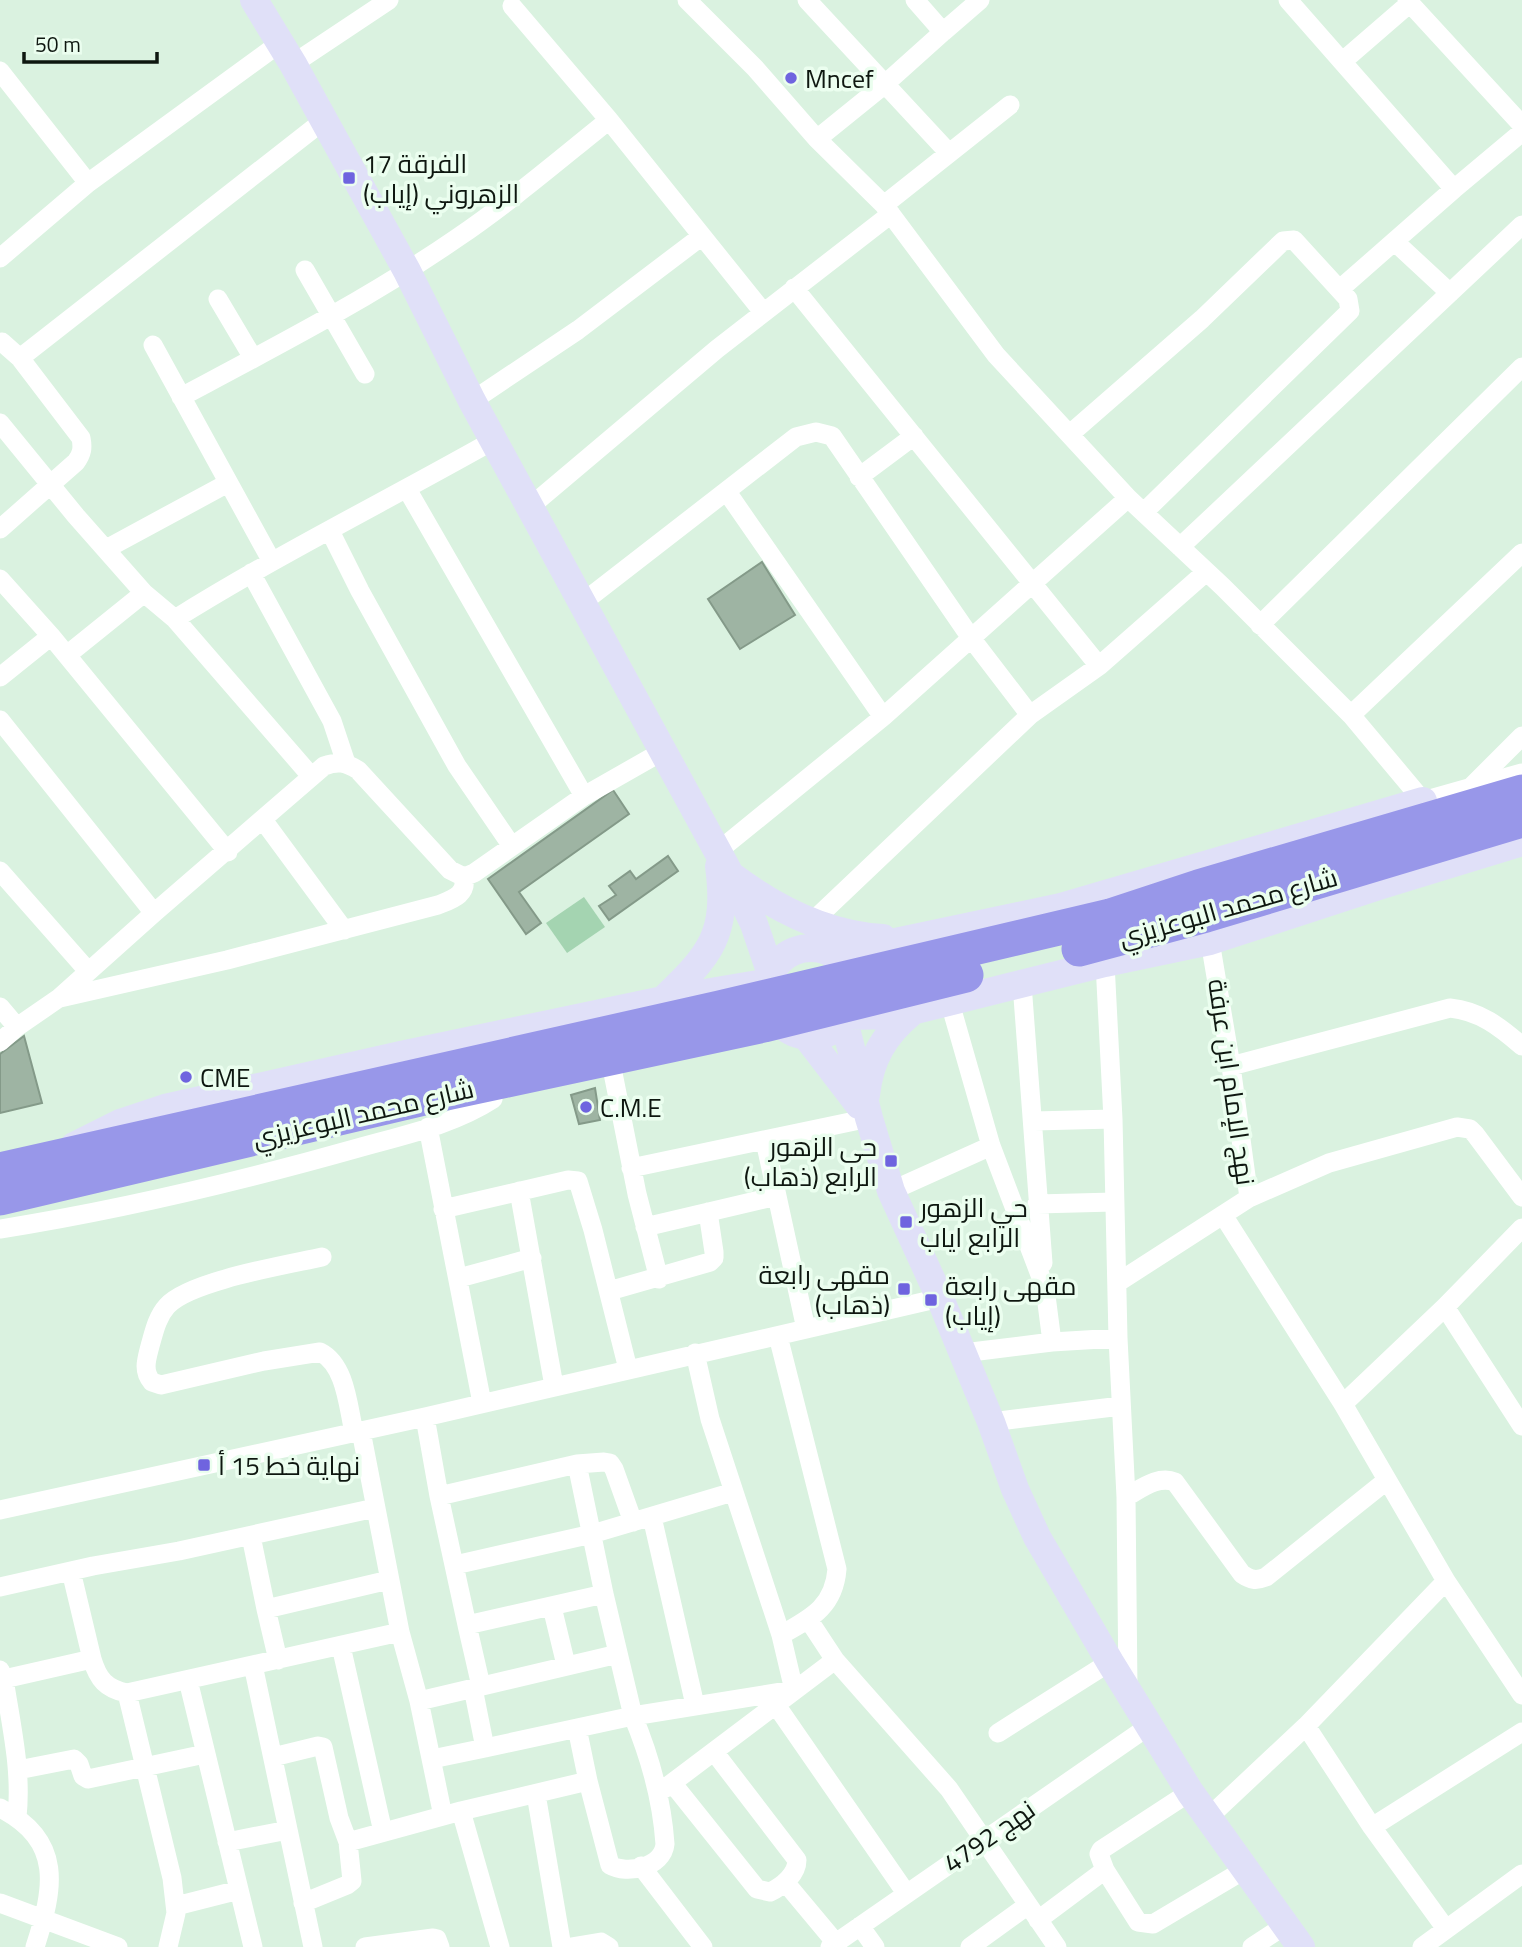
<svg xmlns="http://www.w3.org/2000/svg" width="1522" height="1947" font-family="'Titillium Web',Cairo,sans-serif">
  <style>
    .green { fill: #a4d4b1 }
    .building { fill: #9eb4a3; stroke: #849a89; stroke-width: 2 }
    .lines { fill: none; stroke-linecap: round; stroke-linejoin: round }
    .street { stroke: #fff; stroke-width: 19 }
    .secondary { stroke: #e0e0f8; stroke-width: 28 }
    .highway { stroke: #9897e9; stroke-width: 35 }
    .poi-dot { fill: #6f64df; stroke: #ebfeef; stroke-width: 2.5 }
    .labels { text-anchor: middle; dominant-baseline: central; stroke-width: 7; stroke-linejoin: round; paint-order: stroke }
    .poi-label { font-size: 26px; fill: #0e1710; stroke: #ebfeef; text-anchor: start }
    .street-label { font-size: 26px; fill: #0e1710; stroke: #ebfeef }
  </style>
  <rect width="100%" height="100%" fill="#daf2e0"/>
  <path class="green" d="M584,897L605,927L567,953L546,923Z"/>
  <path class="building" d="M762,562L795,615L740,649L708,599Z
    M613,790L629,814L519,892L541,923L526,934L488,879Z
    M668,856L678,871L609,920L599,906L616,895L609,886L630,871L636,879Z
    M24,1036L42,1103L0,1113V1054Z
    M595,1088L600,1120L579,1124L571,1095Z"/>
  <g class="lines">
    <path class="street" d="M687,0L755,68L817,139L884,205L996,355L1128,498L1223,587L1351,715L1423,801L1522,773
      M807,0L949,153
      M1288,0L1454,189
      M1407,0L1522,125
      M512,6L609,120L763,312
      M943,32L980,0
      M1343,61L1410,3
      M293,64L389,0
      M0,71L88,183
      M817,139L885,84L943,32L915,0
      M884,205L1010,105
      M1395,242L1450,293
      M0,258L88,183L280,43
      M305,270L365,374
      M794,288L1099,666
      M1340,289L1454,189L1522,132
      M218,299L253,358
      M153,345L271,560
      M20,358L323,121
      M181,397C275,347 370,298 457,238C510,202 559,160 609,120
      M472,401L578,330L702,236
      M0,423L76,516L144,593L175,619L311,776
      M1070,434L1202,319L1283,241L1294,240L1348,299L1350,311L1144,512
      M859,477L914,436
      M407,489L584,796
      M727,492L883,717
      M531,506L717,349L891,214
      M0,529L76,462C82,454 83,448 81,438L20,358L2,342
      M330,531L360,591L457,766L511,845
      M1180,547L1522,225
      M106,549L228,483
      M251,573L332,721L346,763
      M0,579L51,636L228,852
      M582,603L796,437L816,432L832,436L971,638L1030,715
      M175,619C279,554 388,500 494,440
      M1260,625L1522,367
      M67,655L144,593
      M0,677L51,636
      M1351,715L1522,553
      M0,720L154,913
      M1471,787L1522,736
      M263,820L344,930
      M717,852L883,717L1128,498
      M0,871L88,971
      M812,922L1030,715L1099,666L1206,572
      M1210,941L1231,1066L1249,1198L1329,1163L1457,1127L1470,1129L1475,1134L1522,1197
      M1105,963L1113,1119L1118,1338L1126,1497L1128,1689
      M1022,984L1043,1263
      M60,998L227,960L438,905C453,899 467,895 464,877
      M950,1003L991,1146L1045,1288L1052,1342
      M0,1007L17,1027
      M0,1042L17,1027L59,998L154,913L324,766C338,761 345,762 358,770L450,870L464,877L474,873L584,796L663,751
      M1231,1066L1450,1008C1480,1011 1500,1027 1522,1046
      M613,1073L637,1194L659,1279
      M1034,1121L1113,1119
      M428,1127L482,1403
      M765,1141L806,1329
      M631,1168L869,1118
      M519,1191L554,1386
      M891,1191L991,1146
      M1037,1204L1114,1202
      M443,1209L568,1180L578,1181L593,1230L628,1369
      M1223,1215L1343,1404L1446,1581L1522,1695
      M645,1227L777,1196
      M0,1229C120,1210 241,1181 358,1148C404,1135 453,1125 493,1099
      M322,1257C286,1265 189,1281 167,1306C157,1317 154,1332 150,1346C147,1358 142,1371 152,1382L161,1385L264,1361L320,1352C346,1365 348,1407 354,1432
      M459,1278L532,1258
      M1117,1283L1249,1198
      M609,1291L710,1262L714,1258V1252L708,1212
      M1445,1307L1522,1426
      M778,1336L837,1569C834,1607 811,1618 781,1635
      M963,1353L1052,1342L1118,1338
      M1343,1404L1445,1307L1522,1228
      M425,1417L439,1496L467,1625L604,1594
      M991,1422L1121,1406
      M361,1431L400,1632L419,1701L443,1816
      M439,1496L577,1464L604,1462L610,1463L614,1469L633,1522
      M1126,1497C1141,1489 1158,1475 1175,1482L1242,1574C1251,1580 1256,1581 1266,1577L1386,1481
      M0,1510L425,1417L940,1298
      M652,1517L695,1705
      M251,1536L266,1609
      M455,1565L592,1534L733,1492
      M71,1571L92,1659
      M0,1587L93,1566L179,1551L375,1508
      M552,1607L566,1665
      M808,1619L835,1660L949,1789L1057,1947
      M467,1625L481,1686
      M341,1646L383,1832
      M278,1660L266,1609L389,1580
      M253,1665L313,1947
      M0,1670L4,1679C11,1725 22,1770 17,1817
      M4,1679L92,1659C98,1679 106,1689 127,1693L400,1632
      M188,1680L253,1947
      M473,1688L485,1748L633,1716L604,1594L577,1464
      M127,1693L172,1878L176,1913L168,1947
      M419,1701L618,1654
      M776,1705L906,1893
      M1306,1726L1372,1827L1446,1929
      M998,1733L1110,1662
      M273,1757L318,1746L323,1747L339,1818L348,1842
      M432,1759L485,1748
      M18,1770L74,1759L79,1764L83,1776L88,1779L205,1754
      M588,1781L610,1865C627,1875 663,1867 665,1844C662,1800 650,1757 633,1716L794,1690L781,1635L710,1419L695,1353
      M673,1784L757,1889L770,1892C783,1886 797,1874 797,1860L715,1753
      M664,1789L835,1660
      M1190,1792L1101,1850L1099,1854L1105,1870L1138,1922L1153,1924L1244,1870
      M536,1794L562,1947
      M0,1808C64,1841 54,1888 35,1947
      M461,1811L588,1781L577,1728
      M1210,1816L1306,1726L1446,1581
      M1372,1827L1522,1732
      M227,1842L288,1830
      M641,1866L703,1947
      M785,1882L836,1943
      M0,1903L118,1947
      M303,1903L347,1885L352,1881L348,1842L461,1811L500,1947
      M176,1906L239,1890
      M1038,1920L1105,1870
      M860,1926L875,1947
      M365,1947L433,1938L437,1939L440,1947
      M571,1947L601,1942L609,1947
      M830,1947L1149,1726
      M970,1947L1028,1905
      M1252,1947L1284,1926
      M1422,1947L1522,1874"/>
    <path class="secondary" d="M254,0L293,64L407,271L472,401L731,876L754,924L771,974
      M732,876C776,909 827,935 883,938
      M767 992a44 44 0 1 1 88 0a44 44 0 1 1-88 0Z
      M834,955L1061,907L1423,801
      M663,1000C711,954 728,935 719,866
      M849,1016L896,1015L1105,963L1210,941L1382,885L1522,842
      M844,1021L869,1118L891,1191L940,1298L991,1422L1015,1489L1037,1537L1110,1662L1190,1792L1301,1947
      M806,1036L859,1105
      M866,1095C870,1059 884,1035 912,1012
      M74,1146L120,1123L165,1108L401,1055L663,1000L758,984"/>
    <path class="highway" d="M1079,949L1206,915L1522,820
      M0,1170L719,1008L1110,916L1198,887L1522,792
      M0,1198L437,1095L764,1025L966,975"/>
  </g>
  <g class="poi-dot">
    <circle cx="791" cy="78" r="7"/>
    <rect x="342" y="171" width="14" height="14" rx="3.5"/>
    <circle cx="186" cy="1077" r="7"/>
    <circle cx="586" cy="1107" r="7"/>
    <rect x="884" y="1154" width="14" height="14" rx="3.5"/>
    <rect x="899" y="1215" width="14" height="14" rx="3.5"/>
    <rect x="897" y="1282" width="14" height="14" rx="3.5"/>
    <rect x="924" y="1293" width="14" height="14" rx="3.5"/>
    <rect x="197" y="1458" width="14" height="14" rx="3.5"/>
  </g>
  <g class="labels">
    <g class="poi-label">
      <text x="805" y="78">Mncef</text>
      <text x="363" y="163">الفرقة 17<tspan x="363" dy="30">الزهروني (إياب)</tspan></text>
      <text x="200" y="1077">CME</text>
      <text x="600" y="1107">C.M.E</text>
      <text x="877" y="1146" text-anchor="end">حي الزهور<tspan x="877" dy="30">الرابع (ذهاب)</tspan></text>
      <text x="920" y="1207">حي الزهور<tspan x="920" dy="30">الرابع اياب</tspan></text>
      <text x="890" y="1274" text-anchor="end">مقهى رابعة<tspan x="890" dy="30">(ذهاب)</tspan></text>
      <text x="945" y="1285">مقهى رابعة<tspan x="945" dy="30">(إياب)</tspan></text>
      <text x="218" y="1465">نهاية خط 15 أ</text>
    </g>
    <g class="street-label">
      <text transform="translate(1228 907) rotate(-16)">شارع محمد البوعزيزي</text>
      <text transform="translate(1232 1082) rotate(82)">نهج الإمام ابن عرفة</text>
      <text transform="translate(363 1113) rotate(-13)">شارع محمد البوعزيزي</text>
      <text transform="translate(989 1836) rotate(-35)">نهج 4792</text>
    </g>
  </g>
  <path d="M24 52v10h133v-10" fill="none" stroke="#0e1710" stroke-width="3.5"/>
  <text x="35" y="52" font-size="21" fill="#0e1710" stroke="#ebfeef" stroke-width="5" paint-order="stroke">50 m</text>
</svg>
